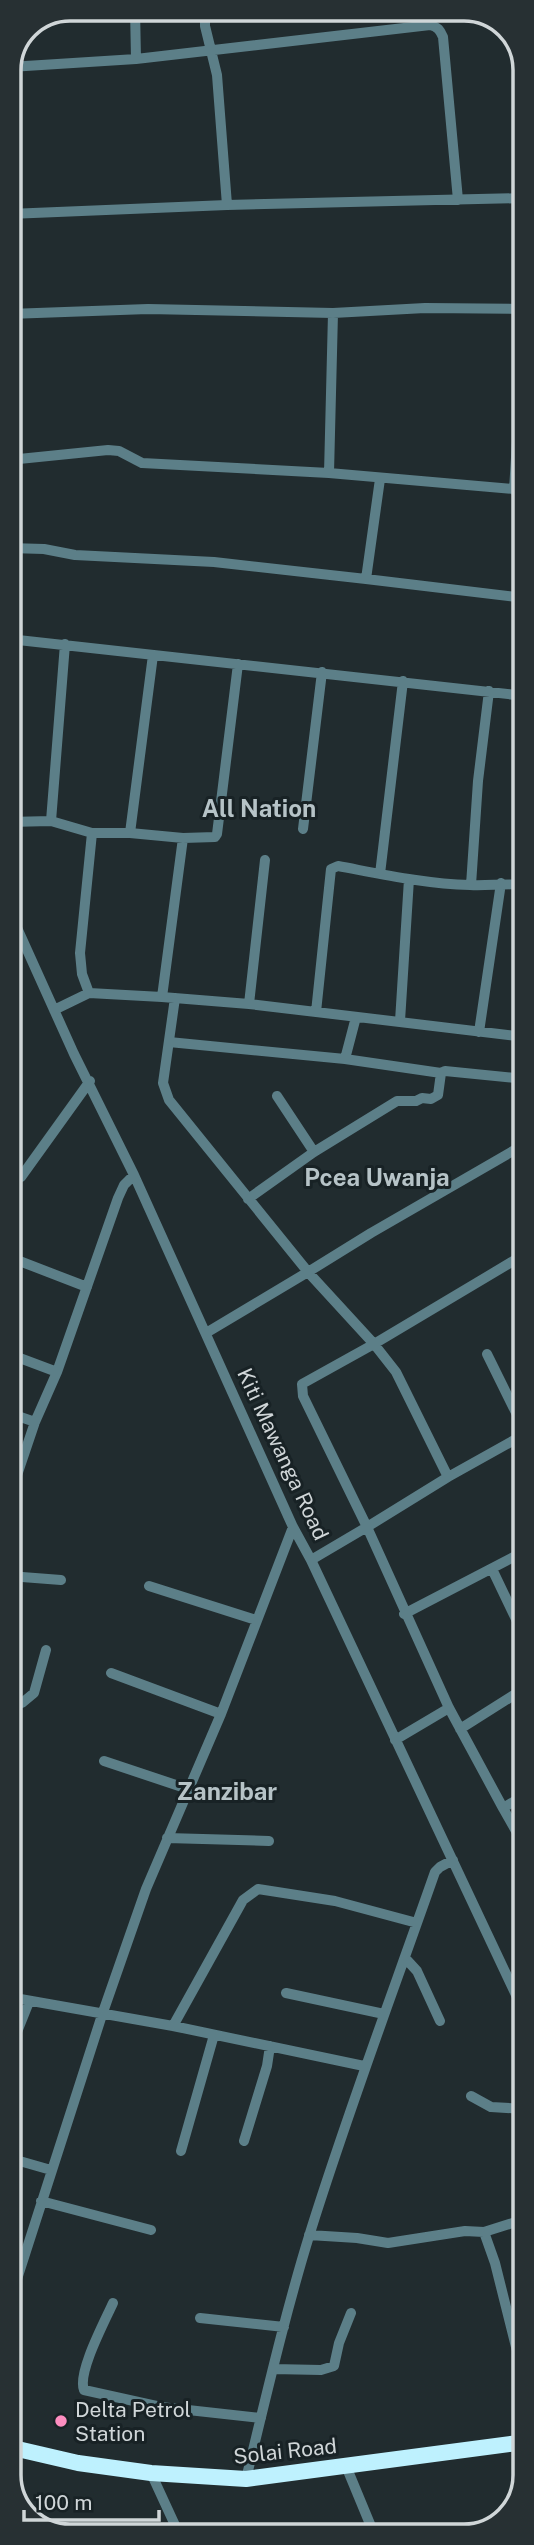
<svg xmlns="http://www.w3.org/2000/svg" width="534" height="2545" font-family="'Public Sans',sans-serif">
  <style>
    .lines { fill: none; stroke-linecap: round; stroke-linejoin: round }
    .minor { stroke: #5c7f88; stroke-width: 10 }
    .highway { stroke: #bef1fe; stroke-width: 16 }
    .poi-dot { fill: #fd8ec0; stroke: #182225; stroke-width: 2.5 }
    .labels { text-anchor: middle; dominant-baseline: central; stroke-width: 6; stroke-linejoin: round; paint-order: stroke }
    .street-label { font-size: 21px; fill: #d0d6d8; stroke: #182225 }
    .poi-label { font-size: 21px; fill: #d0d6d8; stroke: #182225; text-anchor: start }
    .quarter-label { font-size: 24px; font-weight: bold; fill: #b6c3c7; stroke: #182225 }
    .rim { fill: none; stroke: #d0d6d8; stroke-width: 3.5 }
  </style>
  <rect width="100%" height="100%" fill="#212c2f"/>
  <g class="lines">
    <path class="minor" d="M135,9L136,59
      M205,9V26L217,75L227,205
      M10,67L136,59L430,25C438,27 440,30 443,37L458,200
      M9,214L227,205L525,198
      M9,314L148,309L333,313L425,308L525,309
      M9,460L108,450L119,451L142,463L329,473L525,490
      M329,473L333,313
      M380,479L366,579L525,598
      M514,490L519,409L517,309
      M9,548L44,549L75,555L214,562L366,579
      M9,639L525,696
      M51,821L92,833H130L183,838L215,837L217,834L238,664
      M9,822L51,821L65,644
      M303,829L322,672
      M130,833L153,655
      M380,874L403,681
      M471,885L478,781L489,691
      M9,910L74,1054L134,1175L293,1527L311,1560L525,2014
      M89,993L82,974L80,953L92,833
      M162,997L249,1004L525,1037
      M175,998L163,1083L169,1100L308,1272L371,1233L525,1144
      M249,1004L265,860
      M54,1010L89,993L162,997L183,838
      M316,1012L331,869L338,866C381,874 426,884 470,885C488,886 506,883 525,885
      M400,1021L409,879
      M479,1032L501,883
      M169,1042L345,1059L441,1073
      M345,1059L356,1017
      M277,1096L314,1152
      M21,1177L90,1081
      M248,1199L314,1152L397,1101H416L422,1098L431,1099L438,1095L441,1073L445,1071L525,1079
      M9,1257L87,1287
      M206,1333L308,1272L374,1344L525,1254
      M9,1354L57,1372
      M487,1354L525,1431
      M9,1413L35,1422
      M448,1477L396,1372L374,1344L302,1384L303,1396L367,1527L448,1477L525,1434
      M9,1499L35,1422L57,1372L118,1198L124,1185L134,1175
      M311,1560L367,1527L449,1708L503,1808
      M492,1569L525,1638
      M9,1576L61,1580
      M149,1586L256,1620
      M404,1614L525,1551
      M111,1673L221,1714
      M9,1702L22,1703L34,1693L46,1650
      M460,1729L525,1688
      M395,1740L449,1708
      M104,1761L188,1789
      M525,1795L503,1808L525,1847
      M167,1838L269,1841
      M9,1902L16,1905
      M406,1959L417,1971L440,2021
      M286,1993L384,2014
      M9,1997L173,2026L364,2066
      M173,2026L243,1900L258,1889L335,1901L417,1923
      M9,2052L29,2002
      M471,2096L491,2107L525,2109
      M244,2141L267,2066L270,2046
      M181,2151L214,2035
      M9,2158L51,2170
      M41,2201L151,2230
      M484,2232L525,2219
      M309,2235L357,2238L388,2243L465,2231L484,2232L495,2263L519,2359L525,2371
      M113,2303C105,2321 77,2373 84,2390L161,2407L261,2418
      M9,2304L102,2015L146,1889L221,1714L293,1527
      M200,2318L284,2327
      M273,2369L321,2370L334,2366L339,2343L351,2313
      M346,2466L375,2536
      M151,2473L180,2536
      M246,2479C266,2397 285,2314 310,2233C348,2111 393,1992 435,1872L440,1867L453,1860"/>
    <path class="highway" d="M9,2447L78,2463L151,2473L246,2479L525,2442"/>
  </g>
  <circle class="poi-dot" cx="61" cy="2421" r="7"/>
  <g class="labels">
    <g class="street-label">
      <text transform="translate(283 1454) rotate(65)">Kiti Mawanga Road</text>
      <text transform="translate(285 2451) rotate(-6)">Solai Road</text>
    </g>
    <g class="poi-label">
      <text x="75" y="2409">Delta Petrol<tspan x="75" dy="24">Station</tspan></text>
    </g>
    <g class="quarter-label">
      <text x="259" y="808">All Nation</text>
      <text x="377" y="1177">Pcea Uwanja</text>
      <text x="227" y="1791">Zanzibar</text>
    </g>
  </g>
  <path d="M0 0H534V2545H0ZM70 21H464A49 49 0 0 1 513 70V2475A49 49 0 0 1 464 2524H70A49 49 0 0 1 21 2475V70A49 49 0 0 1 70 21Z" fill="#273033" fill-rule="evenodd"/>
  <path class="rim" d="M70 21H464A49 49 0 0 1 513 70V2475A49 49 0 0 1 464 2524H70A49 49 0 0 1 21 2475V70A49 49 0 0 1 70 21Z"/>
  <path d="M24 2510v10h135v-10" fill="none" stroke="#d0d6d8" stroke-width="3.5"/>
  <text x="35" y="2510" font-size="21" fill="#d0d6d8" stroke="#182225" stroke-width="5" paint-order="stroke">100 m</text>
</svg>
